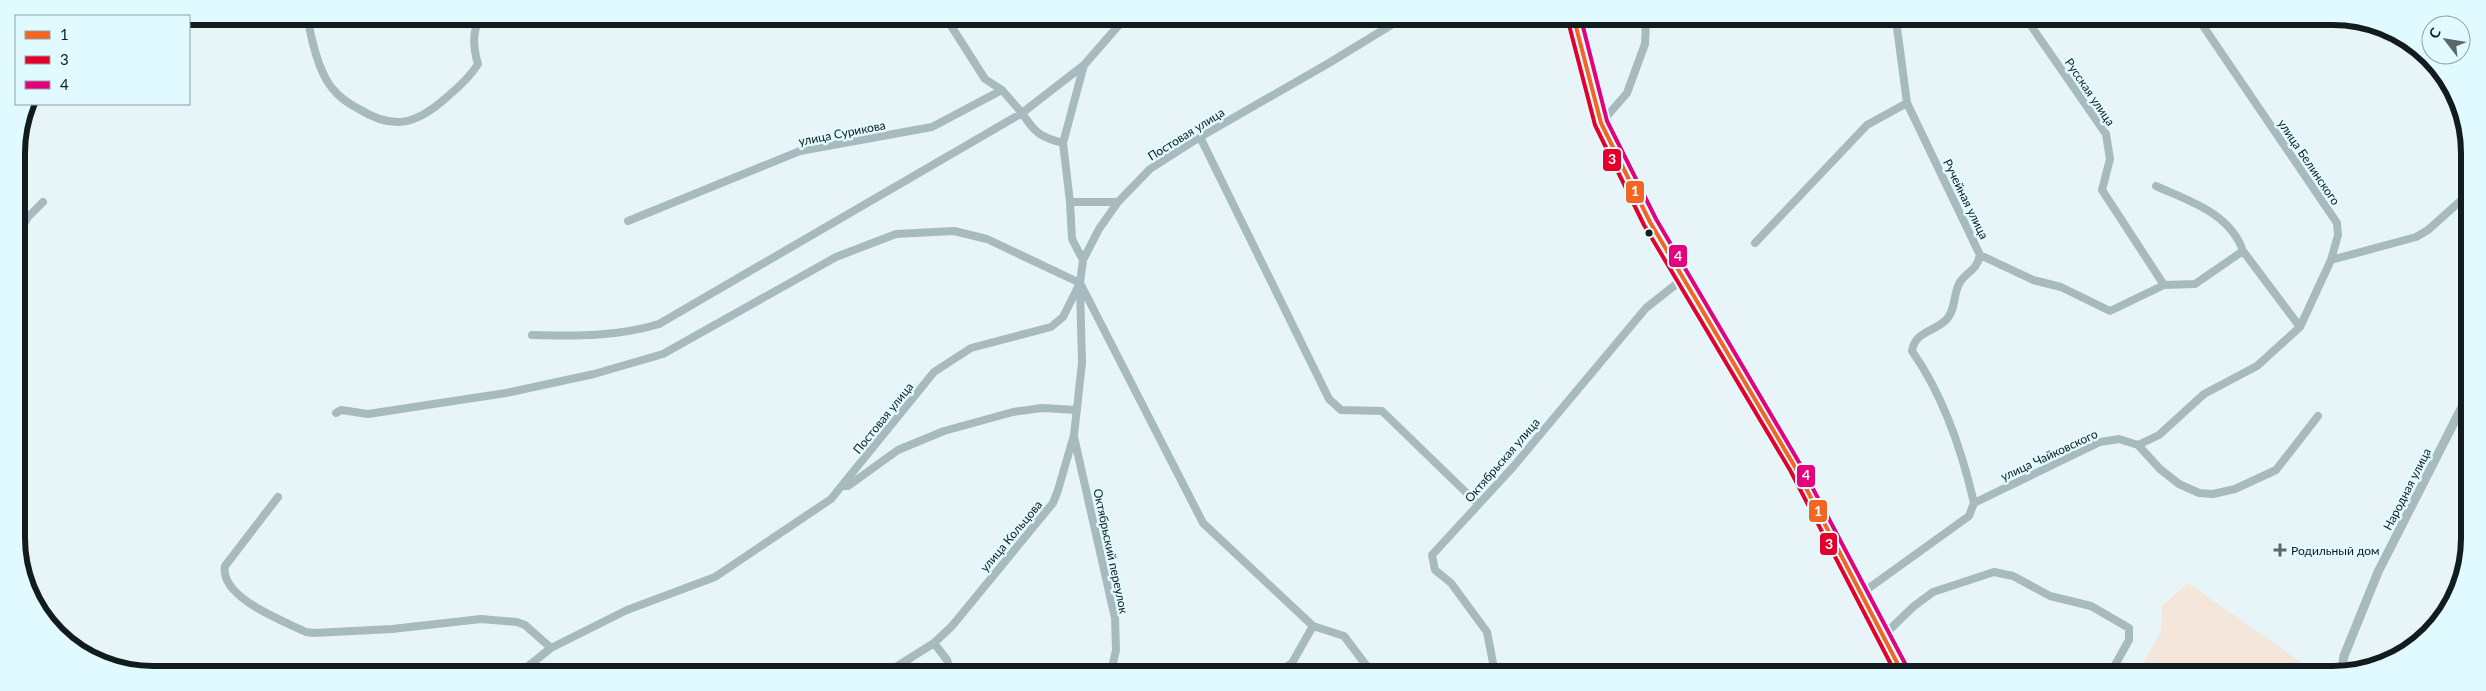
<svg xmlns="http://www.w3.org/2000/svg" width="2486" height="691" font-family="Lato,sans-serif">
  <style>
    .green { fill: #f4e6db }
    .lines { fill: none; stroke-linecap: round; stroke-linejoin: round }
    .minor { stroke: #a7bbbf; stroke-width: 8 }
    .tertiary { stroke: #a7bbbf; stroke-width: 9 }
    .primary { stroke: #a0b4b7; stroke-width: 11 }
    .bus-1-casing { stroke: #e0faff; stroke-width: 8 }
    .bus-2-casing { stroke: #e0faff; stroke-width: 8 }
    .bus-3-casing { stroke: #e0faff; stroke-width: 8 }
    .bus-1 { stroke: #f26522; stroke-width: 4 }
    .bus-2 { stroke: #e4002b; stroke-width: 4 }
    .bus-3 { stroke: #e5007d; stroke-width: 4 }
    .bus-dot { fill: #121b1d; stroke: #e0faff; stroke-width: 2 }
    .poi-dot { fill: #5d676a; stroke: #e0faff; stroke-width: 2 }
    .labels { text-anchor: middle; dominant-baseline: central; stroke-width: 5; stroke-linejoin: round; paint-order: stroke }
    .street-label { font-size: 12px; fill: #121b1d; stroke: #e0faff }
    .poi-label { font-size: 12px; fill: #121b1d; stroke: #e0faff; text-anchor: start }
    .rim { fill: none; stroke: #121b1d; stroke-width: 6 }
    .line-badge { stroke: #e0faff; stroke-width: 2 }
    .badge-label { font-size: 14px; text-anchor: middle; font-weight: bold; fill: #fff }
  </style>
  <rect width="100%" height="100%" fill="#e7f5f8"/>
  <path class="green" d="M2188,583L2318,674H2137L2161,631L2162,606Z"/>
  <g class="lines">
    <path class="minor" d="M308,17C310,36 319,73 332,88C339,97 349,104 359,109C394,131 417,124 447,97C459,87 470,77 478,64C473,47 472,33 480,17
      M946,18L985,79L1002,90
      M1896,20L1907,103L1980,255C1976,272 1968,270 1960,282C1953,293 1956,309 1947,319C1935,332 1915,331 1912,351C1943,395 1962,451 1974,503
      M2027,20L2106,134L2110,159L2102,190L2164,285
      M1084,65L1125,18
      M1601,123L1627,93L1645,44L1646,19
      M1200,137L1329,399L1341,410L1382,411L1478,504
      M2156,186C2189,201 2230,213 2243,251
      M1070,202L1072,239L1083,260
      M628,221L800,151L932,127L1002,90L1022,113L1084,65L1063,143
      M17,236L28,217L43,202
      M1755,243L1867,125L1907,103
      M1980,255L2033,280L2061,287L2110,311L2164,285L2195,284L2243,251L2300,327
      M2331,260L2416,237L2428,230L2467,195
      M532,335C576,336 616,337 659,324L1022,113C1035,133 1040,137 1063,143L1070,202H1118
      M336,413L341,410L368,414L506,393L594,374L663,354L836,257L896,234L954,231L987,239L1080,283L1203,523L1313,626L1344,636L1372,673
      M1074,437L1115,618L1116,650L1111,672
      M2138,445L2160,469L2179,484L2199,493L2213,494L2235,489L2276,470L2318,416
      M842,486H848L898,450L944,431L1013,412L1042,408L1077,410
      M278,497L225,566C219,597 283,621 306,632L314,633L392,629L481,619L517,622L525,625L551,648
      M1862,593L1969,516L1974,503L2100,442L2119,439L2138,445L2159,435L2204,394L2257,366L2300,327L2331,260L2338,235L2337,223L2199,20
      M1884,635L1913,607L1933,592L1994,572L2013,576L2050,596L2091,606L2129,628V640L2110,674
      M934,643L947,660L951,672
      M522,671L551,648L627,610L715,577L831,499L934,372L971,348L1051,327L1063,317L1080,283L1083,260L1099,229L1118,202L1150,169L1200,137L1329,63L1401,19
      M888,672L934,643L952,626L1053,503L1058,490L1074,435L1082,363L1080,286
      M1279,672L1292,663L1313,626
      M1495,673L1487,632L1451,583L1435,570L1432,555L1513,467L1646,308L1684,278"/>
    <path class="tertiary" d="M2341,674L2344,656L2378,572L2466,399"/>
    <path class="primary" d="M1574,19L1601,123L1614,149L1650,222L1795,467L1903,674"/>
    <defs>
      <path id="bus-1" d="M1574,19L1601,123L1650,222L1795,467L1903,674"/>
      <path id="bus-2" d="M1568,21L1595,125L1644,225L1790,470L1896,674"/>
      <path id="bus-3" d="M1581,19L1607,121L1656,219L1800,464L1909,671"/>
    </defs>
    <use href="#bus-1" class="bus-1-casing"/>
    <use href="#bus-2" class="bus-2-casing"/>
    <use href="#bus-3" class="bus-3-casing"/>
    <use href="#bus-1" class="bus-1"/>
    <use href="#bus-2" class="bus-2"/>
    <use href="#bus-3" class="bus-3"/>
  </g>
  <circle class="bus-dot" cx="1649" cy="233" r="4.5"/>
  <path class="poi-dot" d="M2277.5 542.5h5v5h5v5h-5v5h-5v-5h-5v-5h5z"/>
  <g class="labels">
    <g class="street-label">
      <text transform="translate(2090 92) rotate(56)">Русская улица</text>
      <text transform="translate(842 133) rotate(-11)">улица Сурикова</text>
      <text transform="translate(1186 134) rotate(-32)">Постовая улица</text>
      <text transform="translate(2309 162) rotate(56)">улица Белинского</text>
      <text transform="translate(1966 199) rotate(64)">Ручейная улица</text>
      <text transform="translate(883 418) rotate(-51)">Постовая улица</text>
      <text transform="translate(2049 455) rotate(-25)">улица Чайковского</text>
      <text transform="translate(1502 460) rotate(-49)">Октябрьская улица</text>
      <text transform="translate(2407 489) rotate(-63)">Народная улица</text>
      <text transform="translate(1011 536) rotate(-50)">улица Кольцова</text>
      <text transform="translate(1111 551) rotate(78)">Октябрьский переулок</text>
    </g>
    <g class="poi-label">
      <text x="2291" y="550">Родильный дом</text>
    </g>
  </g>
  <path d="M0 0H2486V691H0ZM153 25H2333A128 128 0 0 1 2461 153V538A128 128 0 0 1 2333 666H153A128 128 0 0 1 25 538V153A128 128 0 0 1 153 25Z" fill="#e0faff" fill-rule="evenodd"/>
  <path class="rim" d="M153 25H2333A128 128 0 0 1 2461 153V538A128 128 0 0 1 2333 666H153A128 128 0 0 1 25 538V153A128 128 0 0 1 153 25Z"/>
  <g class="line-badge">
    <rect x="1602" y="148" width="20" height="24" rx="5" fill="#e4002b"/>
    <rect x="1625" y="180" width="20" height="24" rx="5" fill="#f26522"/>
    <rect x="1668" y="244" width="20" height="24" rx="5" fill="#e5007d"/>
    <rect x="1796" y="464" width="20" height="24" rx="5" fill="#e5007d"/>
    <rect x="1808" y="499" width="20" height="24" rx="5" fill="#f26522"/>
    <rect x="1819" y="532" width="19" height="24" rx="5" fill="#e4002b"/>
  </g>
  <g class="badge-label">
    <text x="1612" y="164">3</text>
    <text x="1635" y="196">1</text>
    <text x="1678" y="261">4</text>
    <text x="1806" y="480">4</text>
    <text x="1818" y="516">1</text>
    <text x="1829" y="549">3</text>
  </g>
  <rect x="15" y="15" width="175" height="90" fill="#e0faff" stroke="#8ea1a5"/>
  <rect x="25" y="31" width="25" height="8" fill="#f26522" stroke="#8ea1a5"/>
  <text x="60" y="40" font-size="15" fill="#121b1d">1</text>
  <rect x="25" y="56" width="25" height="8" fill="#e4002b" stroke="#8ea1a5"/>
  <text x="60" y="65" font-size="15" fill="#121b1d">3</text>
  <rect x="25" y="81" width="25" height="8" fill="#e5007d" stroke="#8ea1a5"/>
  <text x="60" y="90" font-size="15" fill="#121b1d">4</text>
  <g transform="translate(2446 40) rotate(301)"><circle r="24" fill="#e0faff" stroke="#8ea1a5"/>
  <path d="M0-4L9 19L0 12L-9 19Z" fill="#5d676a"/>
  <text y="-8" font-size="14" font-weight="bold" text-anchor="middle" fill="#121b1d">С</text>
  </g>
</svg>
